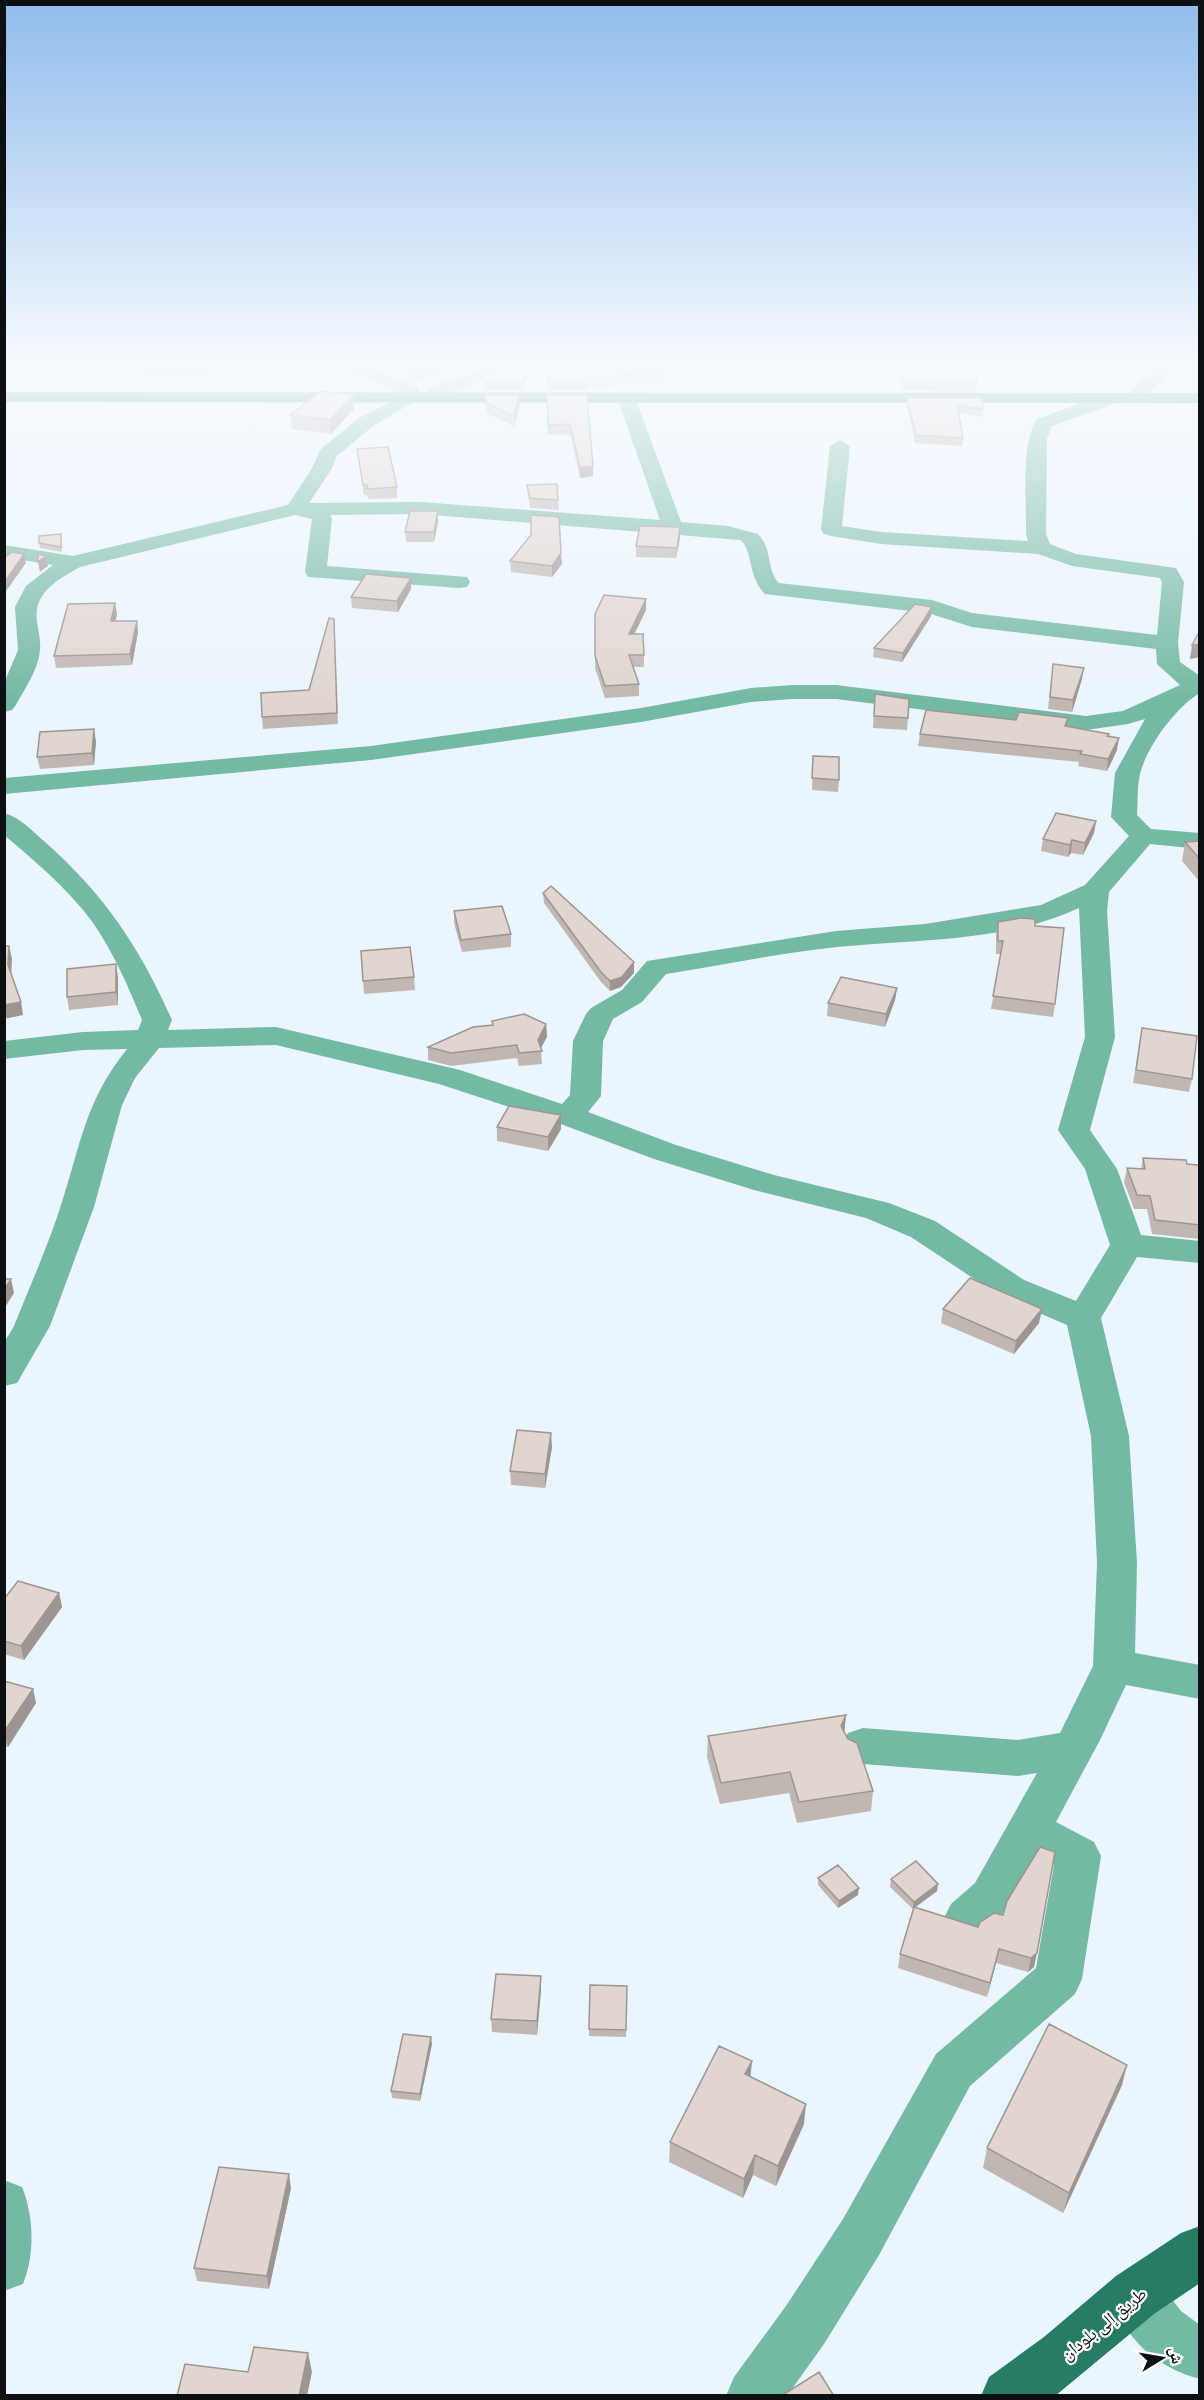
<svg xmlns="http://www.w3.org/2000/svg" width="1204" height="2400" font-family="Barlow,'Noto Naskh Arabic',sans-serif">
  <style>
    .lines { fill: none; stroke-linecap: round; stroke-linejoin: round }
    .minor { fill: #74b9a4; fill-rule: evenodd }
    .major { fill: #277c66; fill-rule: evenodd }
    .wall { fill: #c1b7b2 }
    .shaded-wall { fill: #9d9591 }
    .building { fill: #e0d5cf; stroke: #9d9591; stroke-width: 1.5 }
    .labels { text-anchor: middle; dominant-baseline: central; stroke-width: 4.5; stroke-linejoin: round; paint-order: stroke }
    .near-street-label { font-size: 18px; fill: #0d1013; stroke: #fff }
  </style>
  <rect width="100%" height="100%" fill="#ebf5fd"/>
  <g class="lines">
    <path class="minor" d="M340,365H364L417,387L422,397L373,426L337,456L331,470L309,503L421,502L660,520L617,397L626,392L635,397L681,522L728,526L758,534C773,549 766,570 779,583L932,600L972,613L1157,635L1162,582L1160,578L1072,566L1038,554L881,544L831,536L824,534L821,530L830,446L840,440L850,446L842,526L881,532L1028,541L1026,534C1027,503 1020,444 1037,419L1106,394H1118L1121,398L1118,402L1052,426L1047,439L1046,534L1050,544L1076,554L1176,568L1184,582L1178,643L1180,662L1200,676V693C1176,707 1147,746 1140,774C1137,787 1138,802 1137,815L1151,829L1200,833V849L1150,844L1109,892L1107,911L1115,1037L1090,1130L1117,1169L1141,1235L1200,1241V1263L1137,1257L1101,1318L1129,1436L1137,1563L1135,1653L1200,1665V1699L1126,1685L1100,1740L1056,1822L1094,1842L1101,1856L1082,1979L1075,1994L970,2086L879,2255L824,2344L787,2396H726L734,2377L786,2306L843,2219L936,2054L1036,1968L1054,1865L1037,1856C1019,1890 1005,1924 967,1938L951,1932L944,1918L951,1904L975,1883L1037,1773L1018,1776L863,1764L848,1759L841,1746L848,1733L863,1728L1018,1740L1060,1733L1093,1666L1097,1563L1091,1436L1067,1325L1000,1296L911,1237L866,1218L754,1190L654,1159L558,1123L439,1084L276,1045L159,1048L135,1078L122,1105L94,1207L50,1326L17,1383L4,1386V1343L14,1326C30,1286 48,1246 61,1205C81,1144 85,1101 127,1049L83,1050L4,1059V1041L83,1032L138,1030L142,1020C128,986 113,951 91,920C67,888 35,861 4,835V813C20,817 33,832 45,842C105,895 140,948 172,1020L168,1030L276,1027L460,1070L562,1104L570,1095L573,1041L586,1014L591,1008L622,990L647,961L836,931L925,924L1041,905L1085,885L1129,836L1111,817L1115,773L1145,719L1128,724L1086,730L836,699H792L751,702L641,722L371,760L4,794V778L371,746L641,708L751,688L792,685H836L1086,716L1123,711L1180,685L1157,664L1156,649L972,627L928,613L765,594C747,576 753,548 740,540L421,514L330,515L332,518L327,566L467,577L470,582L467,587L459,588L308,577L305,572L312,519L295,515L80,567C59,579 33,592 37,621C38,631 41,640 40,649C39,669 25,688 16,705L12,710L4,712V683L18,650L15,607L26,586L53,565L4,557V545L73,556L288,505L311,470L321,449L359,418L404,395L343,369ZM1079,908L1085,1037L1058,1130L1085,1169L1110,1245L1076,1301L1024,1280L935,1221L889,1203L774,1175L676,1145L588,1112L601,1096L603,1041L613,1019L642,1002L666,974C723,965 780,953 837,947C917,939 1006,942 1079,908Z
      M502,365H531L528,369L477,382L444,395H432L429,391L432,387L465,374Z
      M1160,365H1179L1145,396H1133L1130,392L1133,388Z
      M4,2180L22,2187C34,2216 35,2255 23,2284L4,2291Z
      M1135,2268L1154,2276L1181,2311L1200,2325V2379C1154,2367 1126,2338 1108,2295L1116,2276Z"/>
    <path class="major" d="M4,392L1200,393V403L4,402Z
      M1200,2226V2283L1154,2314L1055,2396H981L989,2377L1044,2337L1116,2276L1181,2233Z"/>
  </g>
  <path class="wall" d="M383,365H473L415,380Z
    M528,365V371L523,390H486L485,374Z
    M546,365L664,373V384L586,386V390H547Z
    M898,365H977V391L903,390Z
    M1180,365H1193L1192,371Z
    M208,368L210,377L141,379L140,369Z
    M486,395L520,405L514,426L486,413Z
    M547,395H587L593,476L580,478L570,434L548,435Z
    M907,398L983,409V417L959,413L963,438L962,446L915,443L907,405Z
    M354,409L331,434L292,429L290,415Z
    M357,449L397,487V498L368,499L367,495H364L358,459Z
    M557,484L559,510L530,508L528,495L527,485Z
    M438,522L434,542H406L405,532Z
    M61,534L62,552L40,548L39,543Z
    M680,538L676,558L636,557V546Z
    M510,561L562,564L552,577L511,572Z
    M411,578V589L398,612L352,608L351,597Z
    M646,610L634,634L644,655V667H633L639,684V696L605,698L595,668V614Z
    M117,614L115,621H137L138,632L132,665L56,668L54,656Z
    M931,616L902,662L873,657L874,648Z
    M334,619L338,724L263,729L262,717L309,690Z
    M1053,664L1082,679L1072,712L1048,709Z
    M875,694L908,718L907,730L873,728Z
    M1067,726L1109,734L1108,736L1117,750L1107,771L1078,766L1079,762L918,746L920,734Z
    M96,741L94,765L40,769L37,757Z
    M813,756L839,780L838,792L812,790Z
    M1096,821L1094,833L1083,855L1071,853L1068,857L1041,851L1043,839Z
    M1200,841V882L1182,861L1185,842Z
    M543,893L634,973L621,987L610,991L601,982L544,903Z
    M454,911L511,934V947L462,952L454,923Z
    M998,922L1035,926L1055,1004L1053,1017L991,1009L1001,954H996V934Z
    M361,951L414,977L415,990L364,994Z
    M118,977V1005L69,1010L67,997Z
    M897,988L895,1000L885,1027L827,1016L828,1003Z
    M492,1021L546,1024L547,1037L541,1048L542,1064L519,1066L517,1058L451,1066L428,1060V1047L493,1025Z
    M1142,1028L1192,1079L1189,1092L1133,1083Z
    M497,1127L561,1129L548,1151L497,1141Z
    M1143,1158L1187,1164L1200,1169V1239L1152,1234L1147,1209H1134L1124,1182L1127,1168L1141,1169Z
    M943,1309L1039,1323L1014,1354L941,1323Z
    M552,1447L545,1488L511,1485L510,1471Z
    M59,1593L62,1607L24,1660L4,1654V1599Z
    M4,1681L33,1689L36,1703L8,1747L4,1746Z
    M846,1715L844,1732L873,1791L871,1811L797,1823L789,1793L720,1804L707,1757L708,1736Z
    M1040,1847L1034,1967L1028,1972L996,1963L987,1997L898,1968L900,1954L914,1908L913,1909L890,1887L891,1879L937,1891L915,1907L978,1927L1003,1915Z
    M818,1878L858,1895L838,1908L818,1885Z
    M541,1976V1990L537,2035L492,2032L491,2019Z
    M627,1986L626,2037L589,2036V2029Z
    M432,2044L420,2101L392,2098L391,2091Z
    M752,2061L750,2077L804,2124L776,2186L753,2175L743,2198L669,2162L670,2142Z
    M1122,2085L1063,2213L983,2168L987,2148Z
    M291,2188L269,2289L197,2281L194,2268Z"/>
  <path class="shaded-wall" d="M436,365H473L415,380L414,370Z
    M528,365V371L523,390V382Z
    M353,395L354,409L331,434L330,420Z
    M519,395L520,405L514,426V416Z
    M593,466V476L580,478V467Z
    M438,511V522L434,542V532Z
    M680,527V538L676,558L677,548Z
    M561,553L562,564L552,577V566Z
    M24,554L26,563L4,594V583Z
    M46,556L48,566L40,572L38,562Z
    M411,578V589L398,612L397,601Z
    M646,599V610L629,645V634Z
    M115,603L117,614L113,633L111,621Z
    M932,607L931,616L902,662L903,653Z
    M137,621L138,632L132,665L130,654Z
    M1200,644V657L1190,659L1192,645Z
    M1084,668L1082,679L1072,712L1073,700Z
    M94,729L96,741L94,765L92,753Z
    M1119,738L1117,750L1107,771L1108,759Z
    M1096,821L1094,833L1083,855L1085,843Z
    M1072,840L1071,853L1068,857L1070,845Z
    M9,946L12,959L11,978L8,965Z
    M634,962V973L621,987L610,991V981Z
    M116,964L118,977V1005L116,992Z
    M897,988L895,1000L885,1027L886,1014Z
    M21,1002L23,1015L4,1019V1005Z
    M546,1024L547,1037L539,1051L538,1040Z
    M561,1115V1129L548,1151V1137Z
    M11,1279L14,1293L4,1309V1290Z
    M1042,1309L1039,1323L1014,1354L1016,1341Z
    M551,1433L552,1447L545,1488V1474Z
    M59,1593L62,1607L24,1660L21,1646Z
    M33,1689L36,1703L8,1747L4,1732Z
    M846,1715L844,1736L841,1726Z
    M938,1884L937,1891L913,1909L914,1902Z
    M859,1888L858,1895L838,1908L839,1901Z
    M999,1949L996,1963L987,1997L990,1983Z
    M1037,1953L1034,1967L1028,1972L1031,1958Z
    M541,1976V1990L537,2035V2021Z
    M431,2037L432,2044L420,2101V2094Z
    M752,2061L750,2081L745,2074Z
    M1127,2065L1122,2085L1063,2213L1069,2193Z
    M806,2104L804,2124L776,2186L778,2166Z
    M755,2155L753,2175L743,2198L744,2179Z
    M289,2174L291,2188L269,2289L267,2276Z
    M308,2353L312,2372L307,2396H299Z"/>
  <path class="building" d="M141,365H205L208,368L140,369Z
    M402,365H436L414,370Z
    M523,365H528L523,382H485V374Z
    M546,365H661L664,373L586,375V379H547Z
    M900,365H977V382H904Z
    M321,391L353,395L330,420L290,415Z
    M486,395H519L514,416L486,403Z
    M547,395H587L593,466L580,467L570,424L548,425Z
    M907,398H981L983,409L957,405L963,438L916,435Z
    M388,447L397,487L367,489V485H363L357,449Z
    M557,484L558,500L530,498L527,485Z
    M410,511H438L434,532H405Z
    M531,515L559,517L561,553L552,566L510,561L531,535Z
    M640,526L680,527L677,548L636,546Z
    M61,534V547L39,543V536Z
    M12,552L24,554L4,583V558Z
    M38,554L46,556L38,562Z
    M366,574L411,578L397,601L351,597Z
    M604,595L646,599L629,634H643L644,655H629L639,684L605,686L595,656V614Z
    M115,603L111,621H137L130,654L54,656L68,604Z
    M915,604L932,607L903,653L874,648Z
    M329,618L334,619L337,713L262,717L261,693L309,690Z
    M1200,630V644L1192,645Z
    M1053,664L1084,668L1073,700L1050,697Z
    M875,694L909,699L908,718L874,716Z
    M926,710L1016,720L1019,712L1068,718L1065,726L1109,734L1107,736L1119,738L1108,759L1080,754L1082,751L920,734Z
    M94,729L92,753L37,757L40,732Z
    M813,756L839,757V780L812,778Z
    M1056,813L1096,821L1085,843L1072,840L1070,845L1043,839Z
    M1200,841V859L1185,842Z
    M551,886L634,962L622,977L610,981L601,972L543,893Z
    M502,906L511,934L461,940L454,911Z
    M1020,918L1035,919V926L1064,928L1055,1004L993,996L1003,941H998V922Z
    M4,946H9L8,965L21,1002L4,1005Z
    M410,947L414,977L363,981L361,951Z
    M116,964V992L67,997V969Z
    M841,977L897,988L886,1014L828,1003Z
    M524,1014L546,1024L538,1040L542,1051L519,1053L517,1045L451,1053L428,1047L473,1027L493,1025L492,1021Z
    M1142,1028L1197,1036L1192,1079L1136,1070Z
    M509,1106L561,1115L548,1137L497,1127Z
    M1143,1158L1186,1160L1187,1164L1198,1165L1200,1169V1225L1155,1220L1150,1196L1137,1195L1127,1168L1145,1169Z
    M970,1278L1042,1309L1016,1341L943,1309Z
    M4,1279H11L4,1290Z
    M517,1430L551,1433L545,1474L510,1471Z
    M18,1581L59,1593L21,1646L4,1641V1599Z
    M4,1681L33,1689L4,1732Z
    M846,1715L841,1726L848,1739L857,1743L873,1791L799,1802L790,1772L721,1783L708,1736Z
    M1040,1847L1055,1852L1037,1953L1031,1958L999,1949L990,1983L900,1954L914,1907L978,1927L980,1922L994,1913L1003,1915L1007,1901Z
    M916,1861L938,1884L914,1902L891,1879Z
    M838,1865L859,1888L839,1901L818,1878Z
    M496,1974L541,1976L537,2021L491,2019Z
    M590,1985L627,1986L626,2030L589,2029Z
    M1049,2024L1127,2065L1069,2193L987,2148Z
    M403,2034L431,2037L420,2094L391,2091Z
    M719,2046L752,2061L745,2074L806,2104L778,2166L755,2155L744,2179L670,2142Z
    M219,2167L289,2174L267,2276L194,2268Z
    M254,2347L308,2353L299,2396H177L185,2364L248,2372Z
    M819,2372L834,2396H781Z"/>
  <linearGradient id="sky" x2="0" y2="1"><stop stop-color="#91bcec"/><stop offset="0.52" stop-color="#f6fafe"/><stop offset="1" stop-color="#f6fafe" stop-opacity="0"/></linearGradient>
  <rect width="1204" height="701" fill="url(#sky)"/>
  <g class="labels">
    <g class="near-street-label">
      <text transform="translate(1103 2323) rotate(-39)">طريق إلى بلودان</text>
    </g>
  </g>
  <rect width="1204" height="2400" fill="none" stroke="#0d1013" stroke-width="12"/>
  <g transform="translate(1162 2358) rotate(79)" stroke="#ffffff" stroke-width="4.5" paint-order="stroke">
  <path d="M0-4.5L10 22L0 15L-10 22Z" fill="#0d1013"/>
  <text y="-9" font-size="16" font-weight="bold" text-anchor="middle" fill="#0d1013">ش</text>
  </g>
</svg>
